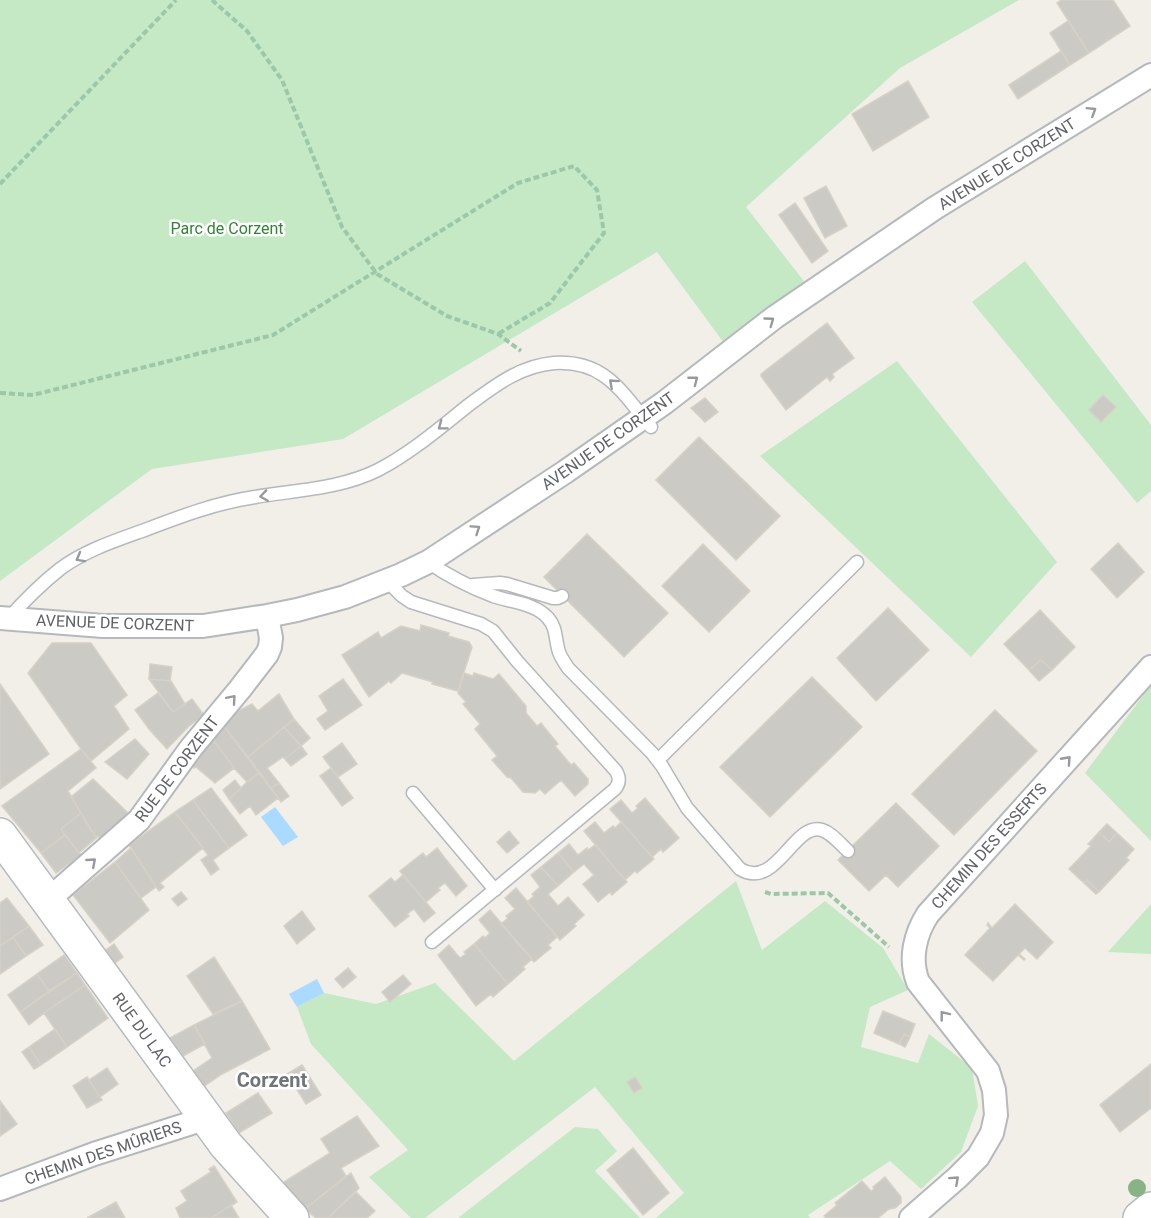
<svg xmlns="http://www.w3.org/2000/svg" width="1151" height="1218" font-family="Roboto,sans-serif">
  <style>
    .green { fill: #c5e8c5 }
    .water { fill: #aadaff }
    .building { fill: #cccac5; stroke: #d6d1c6; stroke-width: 1.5 }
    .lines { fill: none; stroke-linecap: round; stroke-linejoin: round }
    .lane-casing { stroke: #b5b8bc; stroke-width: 15 }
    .street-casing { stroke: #b5b8bc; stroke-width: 26 }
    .secondary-casing { stroke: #b6babf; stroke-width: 36 }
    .path { stroke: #9cc7a9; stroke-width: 4; stroke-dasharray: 6 3; stroke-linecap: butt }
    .lane { stroke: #fff; stroke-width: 12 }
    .street { stroke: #fff; stroke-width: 22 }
    .secondary { stroke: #fff; stroke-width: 33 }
    .tree { fill: #89b387 }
    .oneway { stroke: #979a9d }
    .labels { text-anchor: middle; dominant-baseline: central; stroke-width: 5; stroke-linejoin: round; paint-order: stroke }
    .street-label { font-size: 16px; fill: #5f6368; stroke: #fff }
    .park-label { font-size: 16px; fill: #348238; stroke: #fff }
    .quarter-label { font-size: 20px; font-weight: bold; fill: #70757a; stroke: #fff }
  </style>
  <rect width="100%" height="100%" fill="#f1efe8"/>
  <path class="green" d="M0,0H1019L900,68L746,207L807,285L724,343L657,252L343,439L152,469L0,581Z
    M1025,261L1151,425V491L1137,503L972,302Z
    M897,361L1057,562L971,657L760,456Z
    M1151,685V841L1085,773Z
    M736,881L762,950L825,901L883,948L908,990L870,1007L861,1047L918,1063L929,1034L972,1068L978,1106L961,1152L921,1189L890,1161L808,1215L810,1218H656L684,1193L595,1087L425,1218H411L369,1177L408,1150L311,1044L297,1007L324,993L376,1004L435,983L514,1061Z
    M1151,904V954L1108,952Z
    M575,1127L598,1129L617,1151L595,1171L640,1218H458Z"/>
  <path class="water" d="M275,807L298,837L283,846L261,817Z
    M317,979L324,993L297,1007L289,994Z"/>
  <path class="building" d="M1061,0H1113L1130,26L1089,53L1057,3Z
    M1068,21L1089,53L1070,65L1050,33Z
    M1061,51L1070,65L1018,99L1009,85Z
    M908,81L929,117L873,151L852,114Z
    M826,186L847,226L825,238L804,198Z
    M795,203L828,251L812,263L779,215Z
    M827,323L854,358L832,374L834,377L830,381L827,377L786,410L761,376V374Z
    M1103,395L1116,407L1101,422L1089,410Z
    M705,398L718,412L705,422L691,408Z
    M699,437L780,516L736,560L656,480Z
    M587,534L668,613L624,657L544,577Z
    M1118,543L1144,572L1117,598L1091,569Z
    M703,544L750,591L709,632L662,586Z
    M888,608L929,650L876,701L837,658Z
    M1040,610L1075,647L1052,670L1041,660L1029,670L1004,644Z
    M421,625L449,633L448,636L469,642L472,647L458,691L432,684L433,682L402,673L391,683L389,681L369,697L342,655L378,632L381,638L401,626L420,631Z
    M52,643H91L127,695L114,706L129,729L91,761L81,749L28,673Z
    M1041,660L1052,670L1039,681L1029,670Z
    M150,664L172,667L170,681L149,679Z
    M464,673L473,676L474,673L493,679L499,674L526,706V713L537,726L541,723L558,744L555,746L571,765L574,763L588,779V784L575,796L561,780L545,794L540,789L535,793L523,792L511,778L507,777L492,760L497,756L475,729L480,724L463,704L466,702L458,693Z
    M812,677L862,727L770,817L720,767Z
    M149,679L171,681L185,704L173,712Z
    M343,679L362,705L325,730L317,719L328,711L319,696Z
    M0,684L49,754L0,789Z
    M158,693L173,712L192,699L204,715L189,726L167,749L149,729L135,710Z
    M279,694L294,719L248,757L223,725L234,713L252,704L258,711Z
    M995,710L1037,751L954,835L912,794Z
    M294,719L310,738L301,746L284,727Z
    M223,725L259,773L247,782L234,768L212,738Z
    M284,727L301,746L285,759L283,757L267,768L279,783L271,788L248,757Z
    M212,738L234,768L215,783L196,767L194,768L187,763Z
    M135,739L149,754L127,779L105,762Z
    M342,743L357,764L338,777L323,757Z
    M301,746L307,754L291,766L285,759Z
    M81,749L96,768L68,791L81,813L61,829L65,835L41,853L2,806Z
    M331,768L353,798L342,806L320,776Z
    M259,773L278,798L256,815L250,806L240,814L229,799L247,782Z
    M93,779L128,813L101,840L98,836L96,838L71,797Z
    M235,780L241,788L229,799L223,790Z
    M279,783L289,796L281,802L271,788Z
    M211,788L247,835L229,848L193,800Z
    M645,798L679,838L663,852L661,849L652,857L610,809L621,800L632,813L638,808L636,806Z
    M193,800L229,848L213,860L219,869L211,875L201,860L208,855L175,812Z
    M896,803L939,846L898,887L886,875L869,891L838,860Z
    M175,812L203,848L160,883L164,887L159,891L129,845Z
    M81,813L96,838L79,853L61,829Z
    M595,822L604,833L613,826L615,828L621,822L654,859L637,873L635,871L625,880L584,831Z
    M1107,824L1117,833L1109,842L1099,832Z
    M509,831L519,843L507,853L497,842Z
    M1099,832L1109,842L1117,833L1134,849L1126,858L1129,860L1099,892L1087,880L1084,883L1069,869L1091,846L1088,844Z
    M65,835L81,855L56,873L41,853Z
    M569,844L578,855L587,848L588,850L595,845L627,882L612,895L610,892L598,902L583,884L594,875L584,864L574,872L558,853Z
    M131,848L156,887L141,898L115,862Z
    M437,848L467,886L456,896L445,883L438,888L440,890L426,902L400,871L423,853L426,857Z
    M558,853L574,872L558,886L541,867Z
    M115,862L149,910L110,943L73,895Z
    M541,867L558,886L548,894L558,906L568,897L584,915L574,924L576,926L560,940L527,902L534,896L532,894L540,887L531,875Z
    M403,875L435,913L424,922L414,909L407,914L409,916L395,927L369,896L391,878L395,882Z
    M1087,880L1099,892L1096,894L1084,883Z
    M516,888L557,937L548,945L551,948L534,962L501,924L508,918L506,916L515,909L505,898Z
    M181,892L187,899L178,906L172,899Z
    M7,898L29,926L0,946V903Z
    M1015,904L1053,942L1037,959L1025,948L1019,954L1025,959L1024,960L1018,955L993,981L965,955L990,928L987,925L988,923L992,928Z
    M490,910L532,959L523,967L525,969L508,984L474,944L483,936L485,938L490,933L479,920Z
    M302,911L315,929L297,944L284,926Z
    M29,926L43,945L26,956L13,937Z
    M13,937L26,956L0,974V946Z
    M114,944L123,957L115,963L106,950Z
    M474,944L508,984L493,997L491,994L476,1006L438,955L449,945L460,958L466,954L464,952Z
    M64,955L77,973L49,991L37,974Z
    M214,957L242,1001L213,1014L187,976Z
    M348,968L356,977L343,988L335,979Z
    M77,973L85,985L44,1013L29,1025L20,1012Z
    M37,974L49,991L20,1012L8,995Z
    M403,975L411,984L390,1002L382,992Z
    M85,985L108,1018L67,1047L44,1013Z
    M242,1001L270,1049L222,1074L203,1087L193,1071L212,1058L194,1025Z
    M883,1011L915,1024L910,1037L904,1034L899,1044L874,1033Z
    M194,1025L205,1044L183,1056L170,1038Z
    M55,1029L67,1047L41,1065L29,1047Z
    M904,1034L910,1037L905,1047L899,1044Z
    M29,1047L41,1065L34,1069L22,1052Z
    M1151,1064V1108L1120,1132L1100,1105Z
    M302,1065L321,1095L306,1104L287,1074Z
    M107,1068L118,1084L100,1097L89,1080Z
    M87,1077L102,1100L87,1108L73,1086Z
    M635,1077L642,1088L634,1093L627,1082Z
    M258,1093L272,1113L239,1133L226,1113Z
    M0,1101L17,1124L0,1136Z
    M357,1116L379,1146L341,1168L346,1176L305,1209L281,1184L330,1153L321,1139Z
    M633,1148L669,1193L643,1215L607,1170Z
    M214,1166L237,1202L211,1218H180L176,1208L187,1201L181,1191L211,1172L209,1169Z
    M351,1173L359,1188L328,1218H316L305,1209Z
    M885,1177L901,1197V1203L895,1208L889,1209L878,1218H826L824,1216L837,1205L835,1203L862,1181L871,1191L874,1189L873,1187Z
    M356,1192L375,1211L367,1218H328Z
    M116,1202L125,1218H87Z
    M231,1205L239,1218H211Z"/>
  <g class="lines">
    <defs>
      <path id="lane" d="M428,562C448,576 470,587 493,596C510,602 535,603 548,618C557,628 555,640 559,652C561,658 565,663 568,668L652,753L662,766L687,808L740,869C776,891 794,821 822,830C832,833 840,844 848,851
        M387,581L402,596L411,602L481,624L493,631L517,661L616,771C620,778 620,783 615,789L432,942
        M473,585L500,583L507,584L553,598H558L562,596
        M8,619C24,601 41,584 60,569C84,551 114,541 142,531C179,517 215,503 255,497C296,490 340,489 378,470C411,453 441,427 470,404C496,385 520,366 554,363C606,360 622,393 651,427
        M658,760L857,562
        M413,793L495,890"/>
      <path id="street" d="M0,618L103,626H203L267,616L297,610L345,597L401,575L428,562L565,472L664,403L775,317L935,208L1151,75
        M48,900L139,820L191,748L240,689L267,654L270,647L271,638L267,616
        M0,1189L94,1154L207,1118
        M911,1218L958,1177L978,1157L992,1133L996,1115L994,1090L988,1071L918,982C909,959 915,934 928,914L1151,667"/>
      <path id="secondary" d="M0,835L226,1145L292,1218
        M1140,1218L1151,1209"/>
    </defs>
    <use href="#lane" class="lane-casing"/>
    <use href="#street" class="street-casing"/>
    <use href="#secondary" class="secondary-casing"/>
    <path class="path" d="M212,0L247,31L282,80L342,227L377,274L447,316L498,334L521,351
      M0,184L176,0
      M0,393L33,395L273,335L518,183L574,166L597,190L604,233L550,303L498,334
      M765,892L771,894L828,893L889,947"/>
    <use href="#lane" class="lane"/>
    <use href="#street" class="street"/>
    <use href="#secondary" class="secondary"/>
  </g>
  <circle class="tree" cx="1137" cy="1188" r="9"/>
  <defs><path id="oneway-chevron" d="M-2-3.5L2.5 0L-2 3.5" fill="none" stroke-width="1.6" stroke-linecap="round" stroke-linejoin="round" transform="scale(1.5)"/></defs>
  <g class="oneway">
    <use href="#oneway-chevron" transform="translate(1092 111) rotate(-32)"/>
    <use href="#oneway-chevron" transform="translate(770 321) rotate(-36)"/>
    <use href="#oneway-chevron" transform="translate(694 380) rotate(-38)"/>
    <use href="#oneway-chevron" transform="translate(613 383) rotate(-138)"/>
    <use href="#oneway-chevron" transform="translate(442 426) rotate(143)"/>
    <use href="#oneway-chevron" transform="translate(264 496) rotate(172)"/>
    <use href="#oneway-chevron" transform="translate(476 529) rotate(-34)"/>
    <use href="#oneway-chevron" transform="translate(80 558) rotate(151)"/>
    <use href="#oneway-chevron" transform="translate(232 699) rotate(-49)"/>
    <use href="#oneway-chevron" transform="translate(1067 760) rotate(-48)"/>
    <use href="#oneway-chevron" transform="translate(92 862) rotate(-41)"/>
    <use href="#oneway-chevron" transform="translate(944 1015) rotate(-128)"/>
    <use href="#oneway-chevron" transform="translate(955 1180) rotate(-42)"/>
  </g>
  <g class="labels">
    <g class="street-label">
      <text transform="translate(1007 164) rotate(-32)">AVENUE DE CORZENT</text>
      <text transform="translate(608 441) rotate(-35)">AVENUE DE CORZENT</text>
      <text transform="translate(115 623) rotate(2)">AVENUE DE CORZENT</text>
      <text transform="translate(177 769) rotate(-53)">RUE DE CORZENT</text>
      <text transform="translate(989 846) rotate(-48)">CHEMIN DES ESSERTS</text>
      <text transform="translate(142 1030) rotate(54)">RUE DU LAC</text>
      <text transform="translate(103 1153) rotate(-19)">CHEMIN DES MÛRIERS</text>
    </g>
    <g class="park-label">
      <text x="227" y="228">Parc de Corzent</text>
    </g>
    <g class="quarter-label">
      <text x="272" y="1080">Corzent</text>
    </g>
  </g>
</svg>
